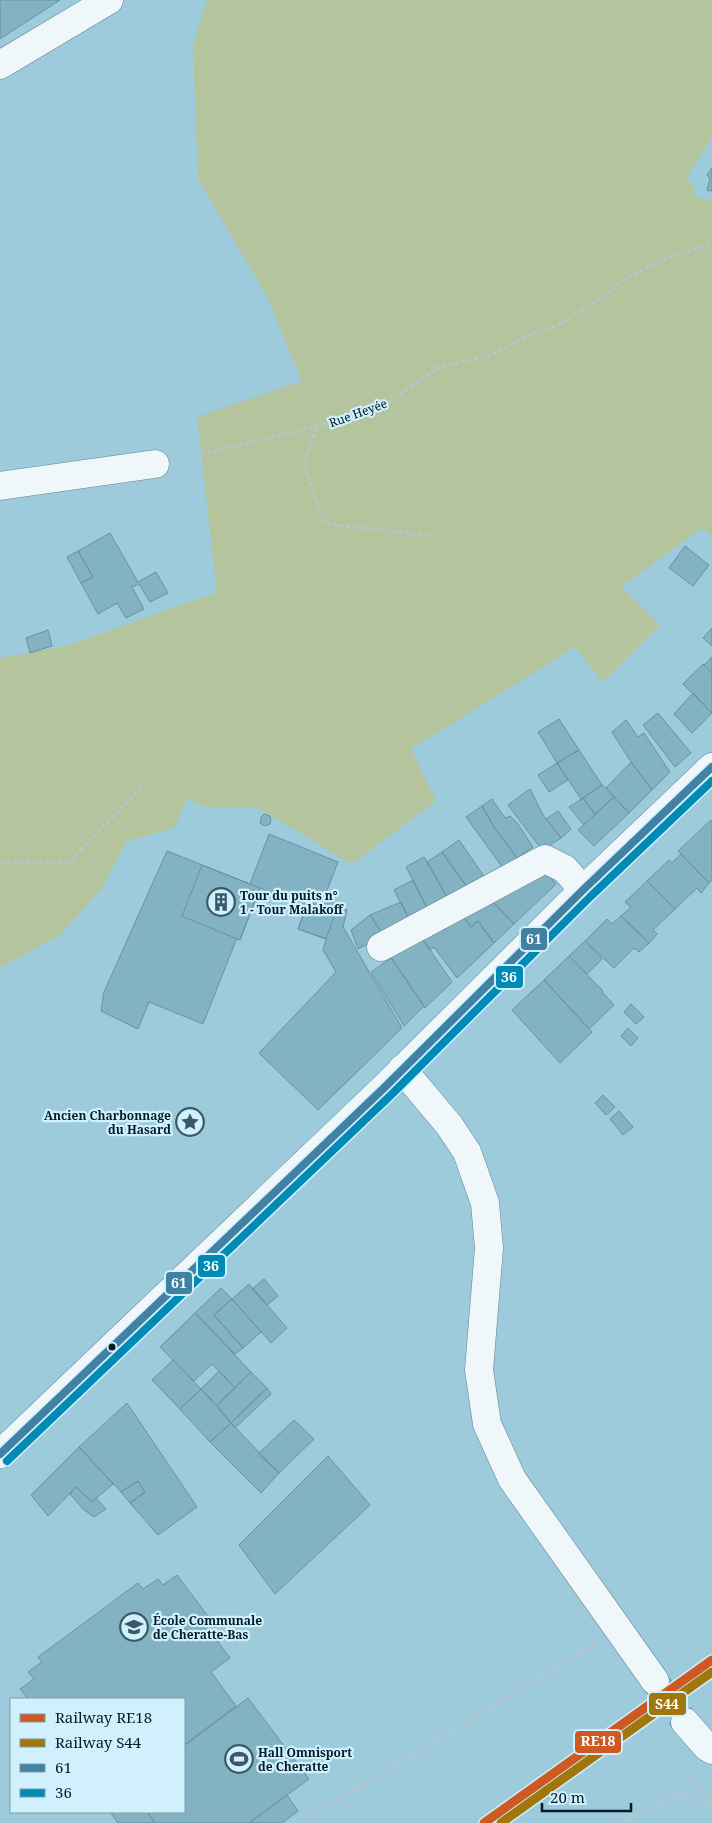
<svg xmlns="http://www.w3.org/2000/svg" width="712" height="1823" font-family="'Noto Serif',serif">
<rect width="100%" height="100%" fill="#9dcbdc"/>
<path fill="#b4c49c" d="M207,0H712V136L687,178L692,183L695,198L712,199V536L702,528L621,587L660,625L603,682L575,647L411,749L436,801L352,864L257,807H206L187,799L174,828L127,841L102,888L60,935L0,968V658L67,646L217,592L197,417L302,381L266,295L198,179L193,46Z"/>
<path fill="#83b3c3" stroke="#6a919e" d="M0,0H60L0,39Z
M712,168V191L707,190L710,179L707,175Z
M110,533L138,582L156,572L168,593L150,602L139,584L132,587L144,609L126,618L117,603L98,614L81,583L93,577L78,551Z
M685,546L709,565L693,586L669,568Z
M78,551L93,577L81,583L67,557Z
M712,628V646L703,638Z
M48,630L52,646L30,653L26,638Z
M712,657V673L704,665Z
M703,664L712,673V713L683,684Z
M693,693L712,713L692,733L674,714Z
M658,713L691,753L675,767L643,725Z
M559,719L579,750L557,763L538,732Z
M626,720L638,737L644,733L670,772L652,790L631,762L612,732Z
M579,750L602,785L581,799L557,763Z
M631,762L652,790L629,813L606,788Z
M557,763L568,780L549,792L538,775Z
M602,785L606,788L614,797L595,814L583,798Z
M530,789L543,815L561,838L542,850L508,805Z
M614,797L629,813L594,846L578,830Z
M583,798L595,814L584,825L569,807Z
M492,799L505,818L510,816L518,824L533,847L517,858L494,827L482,806Z
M482,806L494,827L517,858L503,868L466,817Z
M558,811L571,829L561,838L546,819Z
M264,814L270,816L271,821L270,824L265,826L260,823L261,817Z
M711,820L712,821V880L709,883L678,851Z
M269,834L338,862L324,898L347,910L343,927L402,1028L318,1110L259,1053L336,972L323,950L326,939L298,929L306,908L260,888L240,940L237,938L203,1024L149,1002L138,1029L101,1011L104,992L167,851L250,884Z
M459,840L486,879L469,890L442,852Z
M442,852L469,890L450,902L427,862Z
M681,854L709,883L701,893L697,888L675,909L647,881L669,860L672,863Z
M424,857L450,902L430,914L406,867Z
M202,865L260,888L240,940L182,916Z
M547,873L556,884L514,924L491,900Z
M413,880L430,914L411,923L394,890Z
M647,881L675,909L653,930L657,934L649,943L621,916L631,907L625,902Z
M491,900L514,924L494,943L478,921L471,927L462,915Z
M308,902L336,912L326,939L298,929Z
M401,902L411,923L383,935L370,915Z
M370,915L383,935L358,949L351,930Z
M462,915L471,927L478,921L494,943L457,978L434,947L430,950L419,934L439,925L445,930Z
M621,916L649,943L639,952L634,948L614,968L585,941L607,919L612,924Z
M419,934L452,982L425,1008L386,950Z
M585,941L602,959L587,974L569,956Z
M569,956L603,991L602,992L614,1005L589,1029L544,980Z
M391,958L424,1006L404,1026L371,972Z
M544,980L592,1032L560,1063L512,1010Z
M631,1004L644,1017L636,1024L624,1012Z
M628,1028L638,1038L631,1046L621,1036Z
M603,1095L615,1107L606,1115L595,1103Z
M619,1111L633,1127L623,1135L610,1119Z
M264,1279L278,1296L267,1305L252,1289Z
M249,1284L287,1328L271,1343L232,1299Z
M221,1288L232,1299L214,1315L243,1348L235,1354L195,1313Z
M232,1299L261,1332L243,1348L214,1315Z
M195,1313L251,1372L235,1388L212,1364L194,1381L160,1347Z
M173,1360L201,1389L180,1409L152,1380Z
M219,1371L235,1388L217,1405L201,1389Z
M251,1372L267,1388L231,1423L217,1405Z
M267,1388L271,1394L235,1428L231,1423Z
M201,1389L231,1423L210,1442L180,1409Z
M127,1403L197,1507L158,1535L130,1503L145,1492L138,1481L121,1492L79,1447Z
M294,1420L314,1439L279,1473L258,1454Z
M231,1423L279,1473L261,1493L210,1442Z
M79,1447L113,1484L92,1502L76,1487L48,1516L31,1495Z
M328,1456L370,1505L275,1594L239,1545Z
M138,1481L145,1492L130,1503L121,1492Z
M76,1487L92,1502L96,1498L106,1509L94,1517L83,1509L70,1494Z
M177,1575L216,1627L210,1631L230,1658L211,1672L236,1706L184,1745V1699H28L20,1689L34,1679L28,1672L42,1662L38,1657L138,1583L143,1589L158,1579L163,1585Z
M248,1698L309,1779L249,1823H155L147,1812H184V1746Z
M287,1795L298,1811L282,1823H249Z
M110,1812H147L155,1823H118Z"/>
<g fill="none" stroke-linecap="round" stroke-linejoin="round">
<path stroke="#7ea8b7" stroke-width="28" stroke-dasharray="28 14" stroke-linecap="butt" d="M655,1681L685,1722"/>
<defs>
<path id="minor" d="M0,65L109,0
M0,486L155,464
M381,947L545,859L565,869L583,890
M402,1069L449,1125L467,1152L485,1203L489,1248L479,1370L487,1424L512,1479L655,1681
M0,1454L384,1088L583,890L712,767
M685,1722L707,1747L712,1750"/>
</defs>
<use href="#minor" stroke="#61848f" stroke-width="29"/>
<path stroke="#b8c5ca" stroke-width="3" stroke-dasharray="4 2.5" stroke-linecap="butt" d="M317,428L303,464L326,524L435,536
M182,458L317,427L385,405L437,368L493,355L521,339L564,322L605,295L627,278L660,261L712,244
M0,862H69L144,785
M687,1770L712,1803
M308,1818L596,1644
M619,1823L669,1799L685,1795L712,1804"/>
<use href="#minor" stroke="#f0f7fa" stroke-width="28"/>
<defs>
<path id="bus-1" d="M0,1454L384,1088L583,890L712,767"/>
<path id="bus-2" d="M7,1461L391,1095L590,897L712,781"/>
</defs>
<use href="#bus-1" stroke="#d1f0fd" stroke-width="11"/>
<use href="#bus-2" stroke="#d1f0fd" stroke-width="11"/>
<use href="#bus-1" stroke="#4182a4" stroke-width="8"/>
<use href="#bus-2" stroke="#018ab4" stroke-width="8"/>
<defs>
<path id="rail-1" d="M484,1823L712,1660"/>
<path id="rail-2" d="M501,1823L712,1672"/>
</defs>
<use href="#rail-1" stroke="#d1f0fd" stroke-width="12"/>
<use href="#rail-2" stroke="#d1f0fd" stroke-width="12"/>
<use href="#rail-1" stroke="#ce5a22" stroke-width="9"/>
<use href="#rail-2" stroke="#a1760d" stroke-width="9"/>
</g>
<defs>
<symbol id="building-ring" viewBox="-11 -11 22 22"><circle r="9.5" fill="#d1f0fd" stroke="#385965" stroke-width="1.5"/><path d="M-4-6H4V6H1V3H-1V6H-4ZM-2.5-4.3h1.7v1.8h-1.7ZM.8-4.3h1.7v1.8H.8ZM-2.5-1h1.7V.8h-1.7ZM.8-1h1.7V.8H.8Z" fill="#385965"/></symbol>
<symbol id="sight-ring" viewBox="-11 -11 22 22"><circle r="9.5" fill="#d1f0fd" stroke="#385965" stroke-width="1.5"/><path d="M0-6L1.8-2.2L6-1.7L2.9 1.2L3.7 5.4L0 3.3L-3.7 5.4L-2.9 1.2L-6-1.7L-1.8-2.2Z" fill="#385965"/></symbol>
<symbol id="school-ring" viewBox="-11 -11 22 22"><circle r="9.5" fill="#d1f0fd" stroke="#385965" stroke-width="1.5"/><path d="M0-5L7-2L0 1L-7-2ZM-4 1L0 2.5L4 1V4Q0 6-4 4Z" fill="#385965"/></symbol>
<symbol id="stadium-ring" viewBox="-11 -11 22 22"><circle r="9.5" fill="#d1f0fd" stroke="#385965" stroke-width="1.5"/><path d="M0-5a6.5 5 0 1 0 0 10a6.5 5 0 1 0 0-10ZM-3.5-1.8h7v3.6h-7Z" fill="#385965"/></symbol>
</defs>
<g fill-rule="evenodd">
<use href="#building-ring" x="205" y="886" width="32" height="32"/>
<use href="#sight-ring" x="174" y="1106" width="32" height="32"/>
<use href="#school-ring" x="118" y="1611" width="32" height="32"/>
<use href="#stadium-ring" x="223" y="1743" width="32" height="32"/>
</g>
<circle fill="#021c25" stroke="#d1f0fd" stroke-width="2" cx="112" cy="1347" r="4.5"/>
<g text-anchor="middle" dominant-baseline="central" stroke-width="4.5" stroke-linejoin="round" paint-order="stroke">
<g font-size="12" fill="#021c25" stroke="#d1f0fd">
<text transform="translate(358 413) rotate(-20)">Rue Heyée</text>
</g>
<g font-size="12" font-weight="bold" fill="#021c25" stroke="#d1f0fd" text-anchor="start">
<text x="240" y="895">Tour du puits n°<tspan x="240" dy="14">1 - Tour Malakoff</tspan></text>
<text x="171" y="1115" text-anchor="end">Ancien Charbonnage<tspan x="171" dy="14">du Hasard</tspan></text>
<text x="153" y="1620">École Communale<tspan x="153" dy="14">de Cheratte-Bas</tspan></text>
<text x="258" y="1752">Hall Omnisport<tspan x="258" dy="14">de Cheratte</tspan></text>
</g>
</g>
<g stroke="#d1f0fd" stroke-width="2">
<rect x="520" y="927" width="28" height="24" rx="5" fill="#4182a4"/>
<rect x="495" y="965" width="29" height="24" rx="5" fill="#018ab4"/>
<rect x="197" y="1254" width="29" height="24" rx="5" fill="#018ab4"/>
<rect x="165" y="1271" width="28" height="24" rx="5" fill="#4182a4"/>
<rect x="648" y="1692" width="39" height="24" rx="5" fill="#a1760d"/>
<rect x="574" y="1730" width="48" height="24" rx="5" fill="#ce5a22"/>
</g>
<g font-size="14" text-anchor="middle" font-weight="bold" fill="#fff">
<text x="534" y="944">61</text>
<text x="509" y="982">36</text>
<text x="211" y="1271">36</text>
<text x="179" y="1288">61</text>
<text x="667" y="1709">S44</text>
<text x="598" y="1746">RE18</text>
</g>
<rect x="10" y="1698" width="175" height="115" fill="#d1f0fd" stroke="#7e9ba7"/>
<rect x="20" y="1714" width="25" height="8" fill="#ce5a22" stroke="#7e9ba7"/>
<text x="55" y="1723" font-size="15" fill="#021c25">Railway RE18</text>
<rect x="20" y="1739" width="25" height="8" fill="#a1760d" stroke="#7e9ba7"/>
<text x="55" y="1748" font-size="15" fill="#021c25">Railway S44</text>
<rect x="20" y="1764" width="25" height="8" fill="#4182a4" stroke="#7e9ba7"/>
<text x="55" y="1773" font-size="15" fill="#021c25">61</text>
<rect x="20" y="1789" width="25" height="8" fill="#018ab4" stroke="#7e9ba7"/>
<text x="55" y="1798" font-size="15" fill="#021c25">36</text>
<path d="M542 1803v8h89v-8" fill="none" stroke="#021c25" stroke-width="2.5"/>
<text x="550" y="1803" font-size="15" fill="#021c25" stroke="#d1f0fd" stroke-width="4" paint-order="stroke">20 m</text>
</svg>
